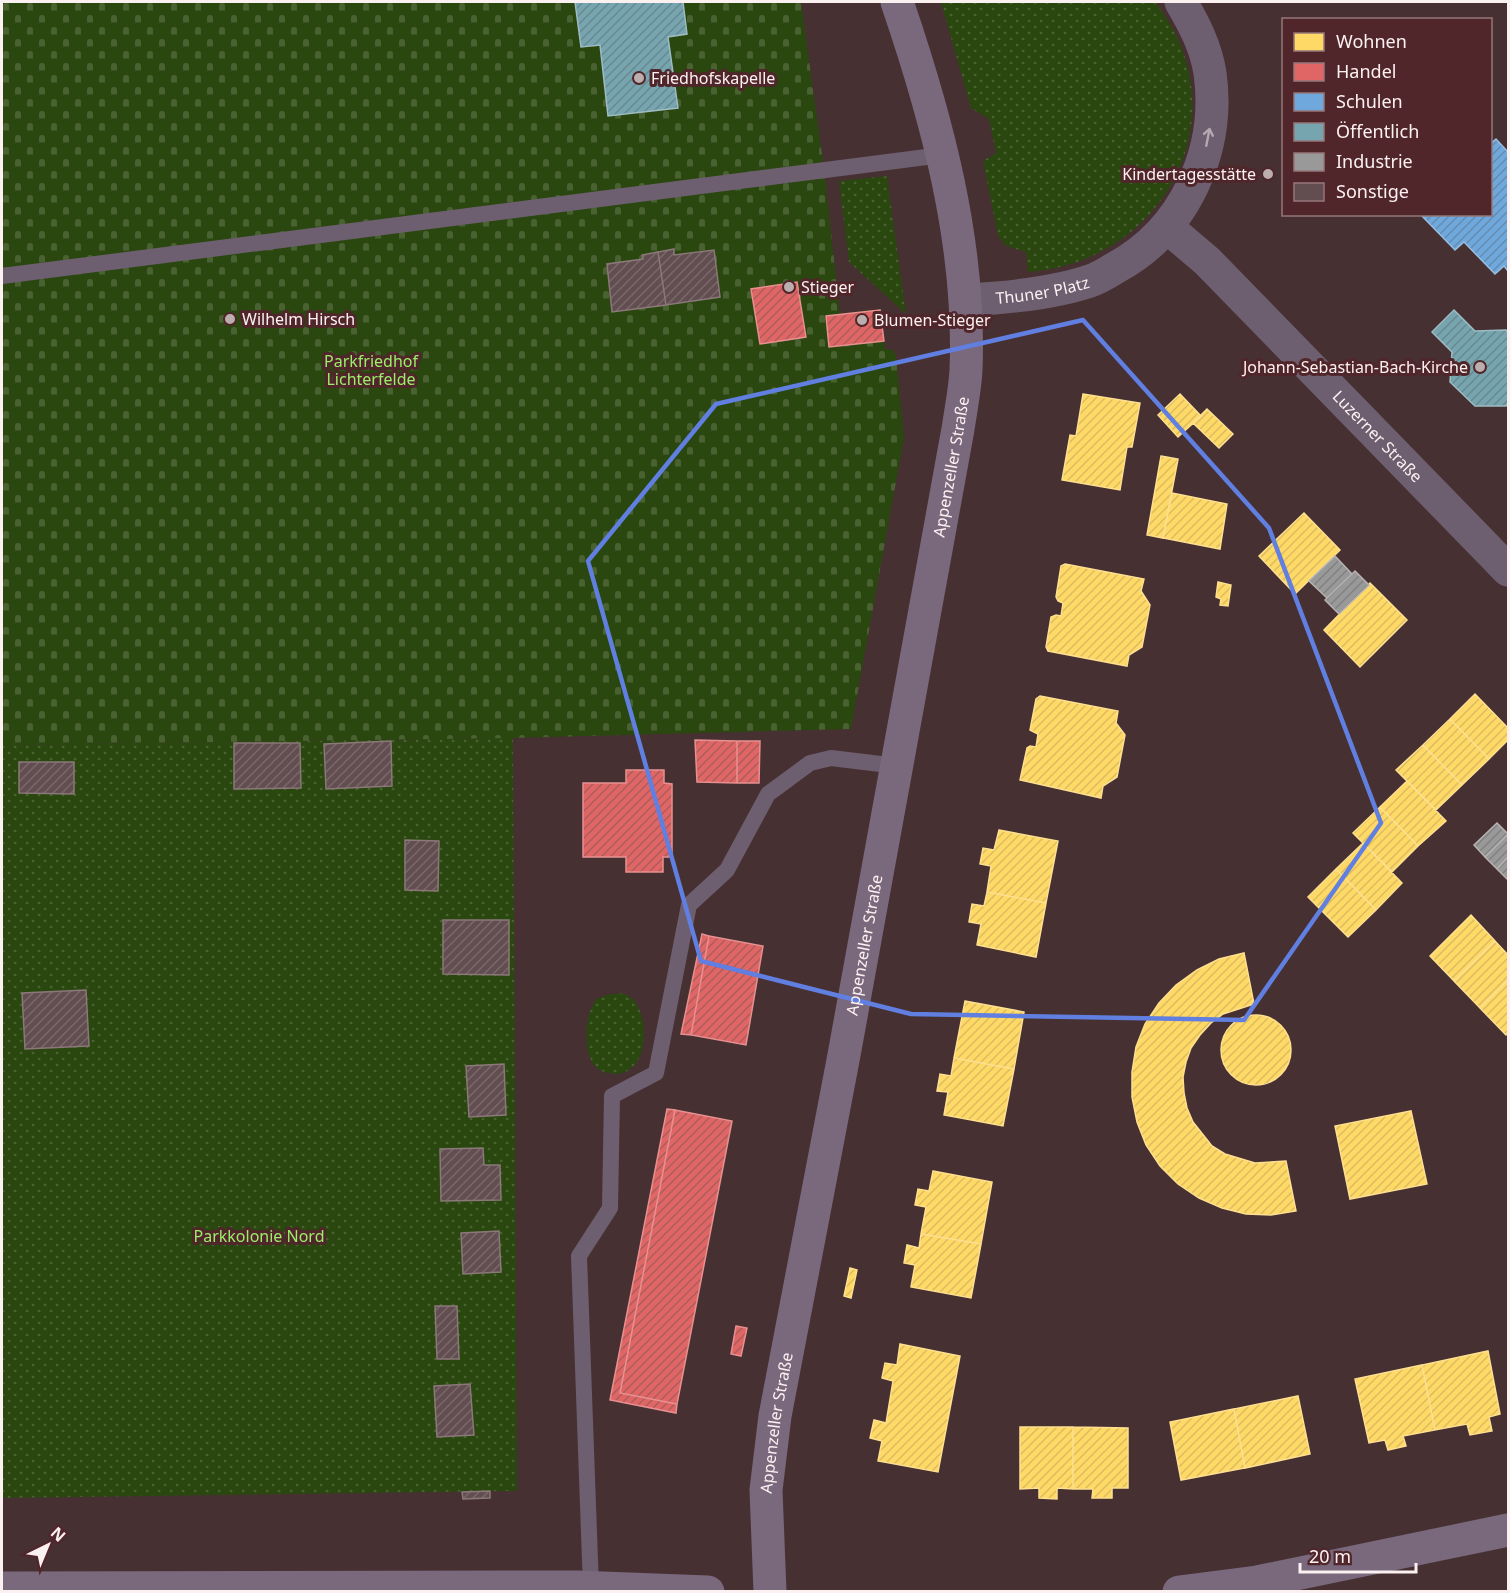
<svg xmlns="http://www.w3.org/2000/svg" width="1510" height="1593" font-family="'Noto Sans',sans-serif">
<defs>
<pattern id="grass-dots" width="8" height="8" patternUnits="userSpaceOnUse" patternTransform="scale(1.5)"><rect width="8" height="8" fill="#2a470f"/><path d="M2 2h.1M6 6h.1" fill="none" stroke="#4a6232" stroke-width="1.8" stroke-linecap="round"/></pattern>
<pattern id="cemetery-stones" width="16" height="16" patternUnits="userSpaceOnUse" patternTransform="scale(1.5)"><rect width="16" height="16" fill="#2a470f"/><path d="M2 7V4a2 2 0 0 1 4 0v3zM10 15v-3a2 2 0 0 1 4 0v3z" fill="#4a6232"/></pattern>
<pattern id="homes-hatch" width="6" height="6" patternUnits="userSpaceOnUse" patternTransform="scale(1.5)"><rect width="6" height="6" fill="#ffd966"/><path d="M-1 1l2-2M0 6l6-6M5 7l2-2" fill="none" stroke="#dbbc60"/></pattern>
<pattern id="shops-hatch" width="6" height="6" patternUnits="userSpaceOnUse" patternTransform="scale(1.5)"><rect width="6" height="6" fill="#e06666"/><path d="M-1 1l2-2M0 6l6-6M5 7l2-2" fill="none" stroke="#ac5c5c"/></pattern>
<pattern id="schools-hatch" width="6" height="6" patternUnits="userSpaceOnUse" patternTransform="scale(1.5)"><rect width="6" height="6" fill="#6fa8dc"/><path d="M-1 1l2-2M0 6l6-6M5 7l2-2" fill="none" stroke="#648bb0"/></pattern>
<pattern id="public-hatch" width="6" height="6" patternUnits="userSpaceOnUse" patternTransform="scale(1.5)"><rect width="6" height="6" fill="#76a5af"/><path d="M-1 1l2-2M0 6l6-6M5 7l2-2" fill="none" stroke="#698990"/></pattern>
<pattern id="industry-hatch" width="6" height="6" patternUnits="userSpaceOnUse" patternTransform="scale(1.5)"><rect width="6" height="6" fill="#999"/><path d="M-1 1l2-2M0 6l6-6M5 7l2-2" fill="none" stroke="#828181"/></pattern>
<pattern id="building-hatch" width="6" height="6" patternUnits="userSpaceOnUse" patternTransform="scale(1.5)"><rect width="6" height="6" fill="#624e50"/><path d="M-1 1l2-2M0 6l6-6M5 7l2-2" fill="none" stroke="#79686a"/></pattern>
</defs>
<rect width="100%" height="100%" fill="#463032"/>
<path fill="url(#grass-dots)" d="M941,2H1155C1243,113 1166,262 1028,272L1026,252L1006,246L998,236L983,161L996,153L989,119L971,108Z
M887,176L906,314L849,262L839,181Z
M513,738L517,1491L2,1498V745Z
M611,994C615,994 620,993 624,994C653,1001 654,1087 604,1072C595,1069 590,1060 588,1051C585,1032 586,1015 596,999Z"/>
<path fill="url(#cemetery-stones)" d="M2,2H801L824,169L840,314L881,309L885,349L893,350L896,356L904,438L851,729L513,738L2,745Z"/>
<path fill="url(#homes-hatch)" stroke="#fee090" stroke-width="1.5" d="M1083,394L1140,403L1132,447H1127L1120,490L1062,480L1070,435L1076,436Z
M1180,394L1201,416L1178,437L1158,415Z
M1207,409L1233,434L1219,448L1193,423Z
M1161,456L1178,459L1163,538L1147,535Z
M1172,493L1227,504L1220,549L1163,538Z
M1304,513L1340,550L1295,594L1259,556Z
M1065,564L1144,579L1141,591L1150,605L1142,647L1129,655L1127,666L1048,651L1046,647L1051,617L1056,615L1061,616L1063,603L1058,601L1056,597L1061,566Z
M1218,582L1231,585L1228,606L1220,605L1221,599L1216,597Z
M1370,583L1407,620L1360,667L1324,630Z
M1475,694L1508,728V740L1489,759L1450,719Z
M1040,696L1118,711L1116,723L1125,735L1117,777L1103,786L1101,798L1020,780L1027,748L1030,746L1036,747L1038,734L1030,730L1036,699Z
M1450,719L1489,759L1462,785L1423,745Z
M1423,745L1462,785L1436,810L1396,770Z
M1407,781L1446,821L1418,846L1380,807Z
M1380,807L1418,846L1392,872L1353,833Z
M999,830L1058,841L1046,903L987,892L991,866L980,864L983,848L994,850Z
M1363,843L1402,883L1376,910L1336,869Z
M1336,869L1376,910L1348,937L1308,897Z
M987,892L1046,903L1036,957L977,945L981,924L969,922L972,904L984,906Z
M1471,915L1495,941L1454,981L1430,956Z
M1495,941L1508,955V980L1480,1008L1454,981Z
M1244,953L1254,1004L1223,1014L1211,1023L1200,1035L1191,1048L1186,1062L1183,1077L1184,1093L1187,1108L1193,1122L1212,1146L1225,1154L1255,1163L1286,1161L1296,1211L1271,1215L1246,1214L1222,1208L1199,1198L1178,1184L1160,1166L1146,1145L1137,1122L1132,1097V1072L1136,1047L1145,1024L1159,1003L1176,985L1197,970L1219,959Z
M1508,980V1033L1506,1035L1480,1008Z
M965,1001L1024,1012L1014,1069L954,1058Z
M1221 1050a35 35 0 1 1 70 0a35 35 0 1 1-70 0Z
M954,1058L1014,1069L1003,1126L944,1115L948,1092L937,1091L940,1074L951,1076Z
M1411,1111L1427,1184L1350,1199L1335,1126Z
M933,1171L992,1182L981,1244L921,1234L926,1207L915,1205L918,1189L929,1191Z
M921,1234L981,1244L971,1298L911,1287L915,1265L904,1263L907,1245L919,1248Z
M850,1268L857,1270L851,1298L844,1296Z
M900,1344L960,1356L938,1472L878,1461L882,1441L870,1438L874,1420L886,1423L893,1381L882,1378L885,1363L897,1365Z
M1488,1351L1500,1414L1489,1417L1492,1431L1470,1435L1467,1424L1435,1430L1422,1365Z
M1422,1365L1435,1430L1403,1436L1406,1446L1388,1450L1385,1440L1369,1443L1355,1379Z
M1298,1396L1310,1454L1245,1468L1234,1409Z
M1234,1409L1245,1468L1181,1480L1170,1422Z
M1020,1427H1073V1489L1057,1488V1499L1039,1498V1488L1020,1489Z
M1073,1427L1128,1428V1488H1112V1498H1092L1093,1489H1073Z"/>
<path fill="url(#shops-hatch)" stroke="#e89090" stroke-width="1.5" d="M797,282L806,337L760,344L751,289Z
M880,310L884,341L829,347L826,316Z
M695,740L737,741V783L697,782Z
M737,741H760L759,783H737Z
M626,770H664V783L672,784V857H663V872H626V857H583V783H626Z
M702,934L709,936L691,1035L681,1034Z
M709,936L763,946L746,1045L691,1035Z
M667,1109L675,1110L620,1393L677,1404L676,1413L610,1400Z
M675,1110L732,1121L677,1404L620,1393Z
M736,1326L747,1328L741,1356L731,1354Z"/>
<path fill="url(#schools-hatch)" stroke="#99bee2" stroke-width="1.5" d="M1496,139L1508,152V271L1504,266L1495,274L1464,242L1455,250L1421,215L1490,214V144Z"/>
<path fill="url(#public-hatch)" stroke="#9ebcc3" stroke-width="1.5" d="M575,2H683L687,34L668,37L678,108L608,116L600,45L581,47Z
M1454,310L1475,331L1506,330L1508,332V404L1506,406H1475L1450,382L1452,352L1432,332Z"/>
<path fill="url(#industry-hatch)" stroke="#b7b3b3" stroke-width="1.5" d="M1335,556L1352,574L1327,598L1309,581Z
M1355,571L1369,585L1339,614L1325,600Z
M1497,823L1508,834L1485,857L1474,845Z
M1508,834V857L1497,869L1485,857Z
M1508,857V880L1497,869Z"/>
<path fill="url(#building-hatch)" stroke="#8b7879" stroke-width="1.5" d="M674,249V255L714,250L720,297L666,305L658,252Z
M658,252L666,305L612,312L607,264L643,259L642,255Z
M391,741L392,786L326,789L324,744Z
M234,743H300L301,788L234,789Z
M19,762H74V794L19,793Z
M405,840L439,841L438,891L405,890Z
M443,920H509V975L443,974Z
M86,990L89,1046L25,1049L22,993Z
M504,1064L506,1115L469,1117L466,1066Z
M483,1148L484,1165H500L501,1200L441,1201L440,1149Z
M499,1231L501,1272L463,1274L461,1233Z
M435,1306H457L459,1359H437Z
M470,1384L474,1435L437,1437L434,1386Z
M490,1491V1498L463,1499L462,1492Z"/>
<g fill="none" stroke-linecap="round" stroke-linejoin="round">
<path stroke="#6e5f70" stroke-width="16" d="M2,276L942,155
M591,1588L579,1256L610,1208L612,1096L656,1073L689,905L727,870L768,794L810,763L831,758L897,766"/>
<g stroke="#6e5f70" stroke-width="33">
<path id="s1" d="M1167,227L1207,261L1508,570"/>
<path id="s2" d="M965,300C1006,298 1051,294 1090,281C1099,278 1107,273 1115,268C1184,231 1221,151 1210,73C1206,47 1194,24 1181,2"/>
</g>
<g stroke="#7a687d" stroke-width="33">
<path d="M2,1588L577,1587L708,1592"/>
<path id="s3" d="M770,1592L766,1490L775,1416L844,1055L958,429C961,409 965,389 966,370C971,244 937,119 897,2"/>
<path d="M1179,1592L1257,1582L1508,1530"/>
</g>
</g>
<defs><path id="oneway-shaft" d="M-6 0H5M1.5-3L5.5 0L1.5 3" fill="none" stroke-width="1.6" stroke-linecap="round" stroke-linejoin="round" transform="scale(1.5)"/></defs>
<use stroke="#b5a8b0" href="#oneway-shaft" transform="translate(1208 137) rotate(-79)"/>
<path fill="none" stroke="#607fe0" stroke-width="4.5" stroke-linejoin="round" d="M1083,320L1269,528L1381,823L1244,1020L911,1014L701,961L588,561L716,404Z"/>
<g fill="#bcadae" stroke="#50262a" stroke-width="2">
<circle cx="639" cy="78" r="6"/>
<circle cx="1268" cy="174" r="6"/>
<circle cx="789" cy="287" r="6"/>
<circle cx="230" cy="319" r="6"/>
<circle cx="862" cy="320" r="6"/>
<circle cx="1480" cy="367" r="6"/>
</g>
<g text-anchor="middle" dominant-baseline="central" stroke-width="6" stroke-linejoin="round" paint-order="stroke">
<g font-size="16" fill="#fcf1f1" stroke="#50262a" text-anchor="start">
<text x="651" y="78">Friedhofskapelle</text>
<text x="1256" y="174" text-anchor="end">Kindertagesstätte</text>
<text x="801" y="287">Stieger</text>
<text x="242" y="319">Wilhelm Hirsch</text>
<text x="874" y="320">Blumen-Stieger</text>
<text x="1468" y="367" text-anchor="end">Johann-Sebastian-Bach-Kirche</text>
</g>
<g font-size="16" fill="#fcf1f1" stroke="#50262a">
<text stroke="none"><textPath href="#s2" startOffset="78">Thuner Platz</textPath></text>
<text stroke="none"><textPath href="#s1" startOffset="297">Luzerner Straße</textPath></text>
<text stroke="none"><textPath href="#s3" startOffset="1142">Appenzeller Straße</textPath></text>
<text stroke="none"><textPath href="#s3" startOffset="656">Appenzeller Straße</textPath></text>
<text stroke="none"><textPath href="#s3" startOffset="170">Appenzeller Straße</textPath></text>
</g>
<g font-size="16" fill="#9aee69" stroke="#50262a">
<text x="371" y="361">Parkfriedhof<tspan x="371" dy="18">Lichterfelde</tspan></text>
<text x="259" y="1236">Parkkolonie Nord</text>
</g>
</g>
<rect width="1510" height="1593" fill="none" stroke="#fcf1f1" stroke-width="6"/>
<rect x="1282" y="18" width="210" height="198" fill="#50262a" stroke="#95777a" stroke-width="1.5"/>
<rect x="1294" y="33" width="30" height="18" fill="#ffd966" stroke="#95777a" stroke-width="1.5"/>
<text x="1336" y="48" font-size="18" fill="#fcf1f1">Wohnen</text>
<rect x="1294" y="63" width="30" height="18" fill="#e06666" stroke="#95777a" stroke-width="1.5"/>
<text x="1336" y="78" font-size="18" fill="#fcf1f1">Handel</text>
<rect x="1294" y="93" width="30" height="18" fill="#6fa8dc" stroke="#95777a" stroke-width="1.5"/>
<text x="1336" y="108" font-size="18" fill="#fcf1f1">Schulen</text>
<rect x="1294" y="123" width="30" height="18" fill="#76a5af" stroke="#95777a" stroke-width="1.5"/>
<text x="1336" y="138" font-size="18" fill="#fcf1f1">Öffentlich</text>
<rect x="1294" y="153" width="30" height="18" fill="#999999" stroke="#95777a" stroke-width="1.5"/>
<text x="1336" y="168" font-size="18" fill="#fcf1f1">Industrie</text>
<rect x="1294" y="183" width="30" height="18" fill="#624e50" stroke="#95777a" stroke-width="1.5"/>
<text x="1336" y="198" font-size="18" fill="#fcf1f1">Sonstige</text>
<g transform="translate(48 1545) rotate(43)" stroke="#50262a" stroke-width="4.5" paint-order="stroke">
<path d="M0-4.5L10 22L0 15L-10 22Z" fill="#fcf1f1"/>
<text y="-9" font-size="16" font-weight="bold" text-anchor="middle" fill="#fcf1f1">N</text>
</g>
<path d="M1300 1563v9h116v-9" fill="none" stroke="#fcf1f1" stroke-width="3"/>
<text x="1309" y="1563" font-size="18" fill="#fcf1f1" stroke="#50262a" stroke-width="4.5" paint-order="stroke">20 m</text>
</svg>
